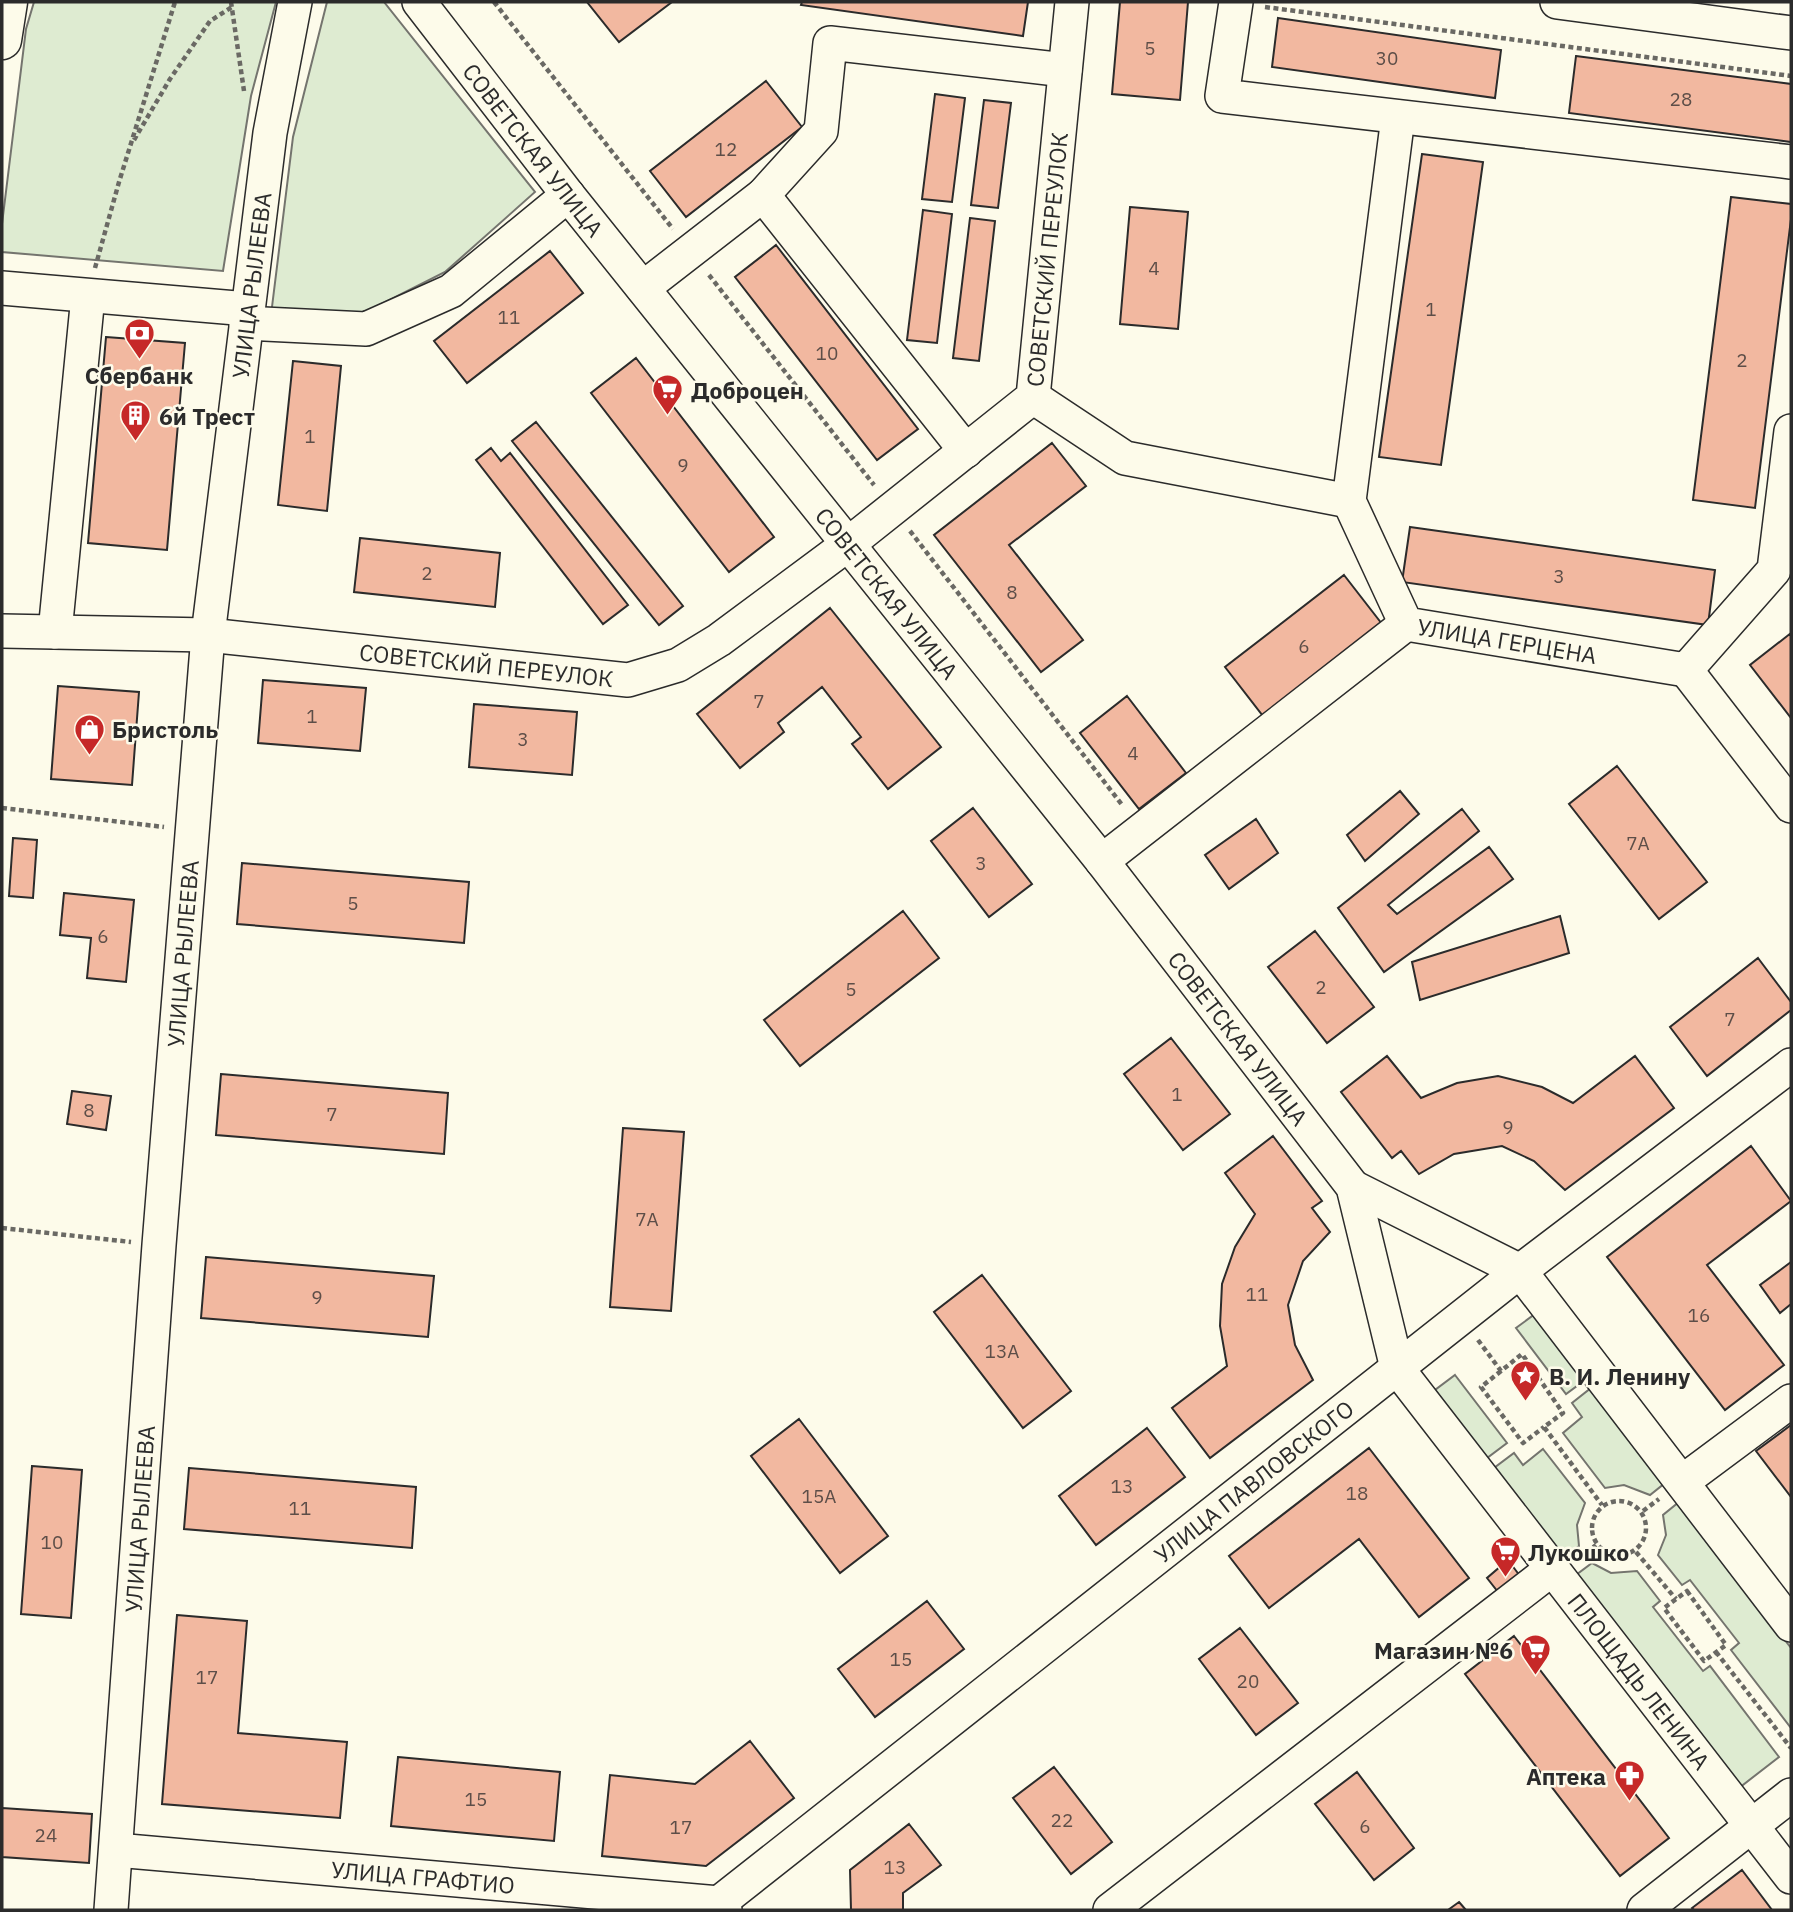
<svg xmlns="http://www.w3.org/2000/svg" width="1793" height="1912" font-family="'IBM Plex Sans',sans-serif">
<rect width="100%" height="100%" fill="#fdfbea"/>
<path fill="#deebd1" stroke="#74746e" stroke-width="2" d="M34,2H276L251,96L223,271L2,252V224L26,29Z
M327,2H384L535,192L445,272L352,319L271,315L293,137Z
M1535,1314L1585,1380L1566,1394L1516,1328Z
M1455,1375L1507,1443L1487,1458L1435,1390Z
M1591,1388L1665,1483L1650,1495L1624,1485L1605,1488L1563,1433L1582,1417L1572,1403Z
M1543,1449L1585,1503L1577,1525L1579,1546L1563,1558L1494,1468L1514,1453L1523,1465Z
M1679,1502L1791,1648V1728L1731,1650L1739,1643L1690,1580L1682,1585L1658,1555L1666,1535L1663,1515Z
M1592,1563L1611,1573L1637,1571L1660,1601L1653,1607L1703,1671L1710,1666L1779,1757L1739,1788L1576,1575Z"/>
<path fill="#f2b8a0" stroke="#2b2b2b" stroke-width="2" d="M587,2H672L619,42Z
M802,2H1028L1023,36L801,5Z
M1120,2H1188L1180,100L1112,94Z
M1278,18L1501,50L1495,98L1272,67Z
M1576,56L1791,84V142L1569,113Z
M766,81L802,127L686,217L650,171Z
M935,94L965,98L952,202L922,199Z
M984,100L1011,103L998,208L971,205Z
M1422,154L1483,162L1441,465L1379,457Z
M1731,197L1791,204V219L1755,508L1693,500Z
M1130,207L1188,212L1178,329L1120,324Z
M923,210L952,214L937,343L907,340Z
M970,218L995,221L979,361L953,358Z
M776,245L918,429L877,460L735,277Z
M550,251L583,293L467,383L434,341Z
M106,337L185,343L167,550L88,543Z
M636,358L774,537L729,572L591,393Z
M293,361L341,366L327,511L278,505Z
M536,422L683,606L659,625L512,441Z
M1052,443L1086,486L1009,545L1083,640L1041,672L934,535Z
M491,448L501,461L510,453L628,605L603,624L476,460Z
M1410,527L1715,570L1708,625L1402,582Z
M360,538L500,553L495,607L354,592Z
M1344,575L1382,624L1263,716L1225,667Z
M830,608L941,747L888,789L852,744L861,737L822,687L778,723L784,732L740,768L697,714Z
M1791,633V718L1750,665Z
M263,680L366,688L360,751L258,743Z
M58,686L139,692L132,785L51,779Z
M1127,696L1186,773L1139,809L1080,733Z
M474,704L577,712L572,775L469,767Z
M1617,766L1707,882L1659,919L1569,804Z
M1400,791L1419,814L1365,861L1347,835Z
M973,808L1032,884L989,917L931,841Z
M1462,809L1479,831L1388,905L1397,914L1489,847L1513,879L1384,972L1338,908Z
M1256,819L1278,853L1229,889L1205,855Z
M13,838L37,840L33,898L9,896Z
M242,863L469,882L464,943L237,924Z
M64,893L134,900L126,982L87,978L91,938L60,935Z
M903,911L939,958L800,1066L764,1020Z
M1560,916L1569,953L1420,1000L1412,962Z
M1315,931L1374,1007L1327,1043L1268,967Z
M1758,958L1791,1002V1010L1707,1076L1670,1027Z
M1171,1038L1230,1114L1183,1150L1124,1074Z
M1387,1056L1421,1098L1457,1083L1498,1076L1542,1087L1573,1103L1635,1056L1674,1108L1565,1190L1534,1161L1502,1146L1454,1154L1419,1174L1401,1151L1392,1158L1341,1092Z
M221,1074L448,1093L444,1154L216,1135Z
M72,1091L111,1096L106,1130L67,1124Z
M623,1128L684,1132L671,1311L610,1307Z
M1273,1136L1322,1201L1312,1208L1330,1232L1303,1261L1288,1305L1295,1345L1313,1380L1210,1458L1172,1408L1227,1366L1220,1326L1222,1284L1235,1247L1255,1214L1225,1173Z
M1751,1146L1791,1201L1707,1265L1784,1365L1725,1410L1607,1257Z
M206,1257L434,1276L428,1337L201,1318Z
M1791,1262V1304L1780,1313L1760,1285Z
M982,1275L1071,1391L1023,1428L934,1312Z
M799,1419L888,1536L840,1573L751,1456Z
M1791,1425V1497L1756,1451Z
M1147,1428L1185,1477L1096,1545L1059,1496Z
M1369,1448L1469,1578L1419,1617L1359,1539L1269,1608L1229,1556Z
M32,1466L82,1470L71,1618L21,1614Z
M189,1468L416,1487L412,1548L184,1529Z
M1508,1560L1523,1580L1502,1597L1487,1578Z
M927,1601L964,1649L875,1717L838,1669Z
M177,1615L247,1621L238,1733L347,1742L340,1818L162,1804Z
M1240,1628L1298,1703L1256,1735L1199,1659Z
M1514,1636L1669,1838L1620,1876L1465,1674Z
M750,1741L794,1798L706,1866L602,1856L610,1775L695,1784Z
M398,1757L560,1772L554,1841L391,1826Z
M1054,1767L1112,1842L1071,1874L1013,1798Z
M1357,1772L1414,1848L1374,1880L1315,1804Z
M2,1808L92,1814L89,1863L2,1857Z
M909,1824L941,1865L903,1893V1910H851L850,1870Z
M1742,1870L1772,1910H1694L1692,1908Z
M1459,1902L1466,1910H1448Z"/>
<g fill="none" stroke-linecap="round" stroke-linejoin="round">
<defs>
<g id="minor">
<path id="s1" d="M419,2L568,195L1102,861L1353,1187L1397,1368L1791,1877"/>
<path d="M1236,2L1222,96L1791,162"/>
<path d="M1557,2L1791,33"/>
<path id="s2" d="M1398,117L1349,501L1406,624L1686,670L1774,570L1791,431"/>
<path d="M763,195L821,131L830,43L1065,70"/>
<path d="M2,288L248,309"/>
<path d="M643,288L763,195L966,451"/>
<path d="M246,323L366,329L451,291L568,195"/>
<path d="M1033,397L1125,458L1349,501"/>
<path id="s3" d="M2,631L208,635L628,680L678,665L719,640L847,545L1033,397L1072,2"/>
<path d="M55,632L88,296"/>
<path d="M1686,670L1791,806"/>
<path d="M1102,861L1406,624"/>
<path d="M1353,1187L1520,1271L1791,1625"/>
<path d="M1682,1482L1791,1401"/>
<path id="s4" d="M116,1850L719,1903L725,1910"/>
<path id="s5" d="M719,1903L1520,1271L1791,1065"/>
<path id="s6" d="M111,1910L159,1245L208,635L270,133L295,2"/>
<path d="M1110,1910L1552,1569"/>
<path d="M1644,1910L1791,1795"/>
</g>
<path id="major" d="M2,40L8,2"/>
</defs>
<use href="#minor" stroke="#2b2b2b" stroke-width="36"/>
<use href="#major" stroke="#2b2b2b" stroke-width="41"/>
<path stroke="#6a6964" stroke-width="4.5" stroke-dasharray="5 3.5" stroke-linecap="butt" d="M231,2L244,91
M494,2L673,229
M1265,7L1791,76
M134,140L170,79L210,21L232,7
M95,268L119,182L175,2
M709,275L874,485
M910,531L1123,806
M2,808L164,827
M2,1228L131,1242
M1478,1340L1501,1371L1522,1354L1563,1413L1544,1427L1602,1505
M1501,1371L1481,1387L1523,1443L1544,1427
M1592 1528a27 27 0 1 1 54 0a27 27 0 1 1-54 0Z
M1643,1511L1659,1499
M1636,1552L1676,1599
M1580,1558L1596,1545
M1687,1591L1726,1645L1704,1661L1664,1608Z
M1716,1652L1791,1748"/>
<use href="#minor" stroke="#fdfbea" stroke-width="33"/>
<use href="#major" stroke="#fdfbea" stroke-width="38"/>
</g>
<defs>
<symbol id="bank-pin" viewBox="-11 -11 22 30"><path d="M0 17L-7.5 6A9.5 9.5 0 1 1 7.5 6Z" fill="#c62828" stroke="#fdfbea"/><path d="M-6-4H6V4H-6ZM0-2.3a2.3 2.3 0 1 0 0 4.6a2.3 2.3 0 1 0 0-4.6Z" fill="#fff"/></symbol>
<symbol id="supermarket-pin" viewBox="-11 -11 22 30"><path d="M0 17L-7.5 6A9.5 9.5 0 1 1 7.5 6Z" fill="#c62828" stroke="#fdfbea"/><path d="M-6-5.5h2.5l.6 2H6L4.5 2H-2.5L-4.4-4H-6ZM-1.5 3.2a1.3 1.3 0 1 0 .1 0ZM3 3.2a1.3 1.3 0 1 0 .1 0Z" fill="#fff"/></symbol>
<symbol id="building-pin" viewBox="-11 -11 22 30"><path d="M0 17L-7.5 6A9.5 9.5 0 1 1 7.5 6Z" fill="#c62828" stroke="#fdfbea"/><path d="M-4-6H4V6H1V3H-1V6H-4ZM-2.5-4.3h1.7v1.8h-1.7ZM.8-4.3h1.7v1.8H.8ZM-2.5-1h1.7V.8h-1.7ZM.8-1h1.7V.8H.8Z" fill="#fff"/></symbol>
<symbol id="shop-pin" viewBox="-11 -11 22 30"><path d="M0 17L-7.5 6A9.5 9.5 0 1 1 7.5 6Z" fill="#c62828" stroke="#fdfbea"/><path d="M-5-2.5h2.3a2.7 3.5 0 0 1 5.4 0H5L5.5 6h-11ZM-1.5-2.5h3a1.5 2.3 0 0 0-3 0Z" fill="#fff"/></symbol>
<symbol id="sight-pin" viewBox="-11 -11 22 30"><path d="M0 17L-7.5 6A9.5 9.5 0 1 1 7.5 6Z" fill="#c62828" stroke="#fdfbea"/><path d="M0-6L1.8-2.2L6-1.7L2.9 1.2L3.7 5.4L0 3.3L-3.7 5.4L-2.9 1.2L-6-1.7L-1.8-2.2Z" fill="#fff"/></symbol>
<symbol id="pharmacy-pin" viewBox="-11 -11 22 30"><path d="M0 17L-7.5 6A9.5 9.5 0 1 1 7.5 6Z" fill="#c62828" stroke="#fdfbea"/><path d="M-2-6h4v4h4v4h-4v4h-4v-4h-4v-4h4Z" fill="#fff"/></symbol>
</defs>
<g fill-rule="evenodd">
<use href="#bank-pin" x="122" y="316" width="35" height="47"/>
<use href="#supermarket-pin" x="650" y="372" width="35" height="47"/>
<use href="#building-pin" x="118" y="398" width="35" height="47"/>
<use href="#shop-pin" x="72" y="712" width="35" height="47"/>
<use href="#sight-pin" x="1508" y="1358" width="35" height="47"/>
<use href="#supermarket-pin" x="1488" y="1534" width="35" height="47"/>
<use href="#supermarket-pin" x="1518" y="1632" width="35" height="47"/>
<use href="#pharmacy-pin" x="1612" y="1758" width="35" height="47"/>
</g>
<g text-anchor="middle" dominant-baseline="central" stroke-width="5" stroke-linejoin="round" paint-order="stroke">
<g font-size="19" fill="#5d4e48">
<text x="1150" y="48">5</text>
<text x="1387" y="58">30</text>
<text x="1681" y="99">28</text>
<text x="726" y="149">12</text>
<text x="1154" y="268">4</text>
<text x="1431" y="309">1</text>
<text x="509" y="317">11</text>
<text x="827" y="353">10</text>
<text x="1742" y="360">2</text>
<text x="310" y="436">1</text>
<text x="683" y="465">9</text>
<text x="427" y="573">2</text>
<text x="1559" y="576">3</text>
<text x="1012" y="592">8</text>
<text x="1304" y="646">6</text>
<text x="759" y="701">7</text>
<text x="312" y="716">1</text>
<text x="523" y="739">3</text>
<text x="1133" y="753">4</text>
<text x="1638" y="843">7А</text>
<text x="981" y="863">3</text>
<text x="353" y="903">5</text>
<text x="103" y="936">6</text>
<text x="1321" y="987">2</text>
<text x="851" y="989">5</text>
<text x="1730" y="1019">7</text>
<text x="1177" y="1094">1</text>
<text x="89" y="1110">8</text>
<text x="332" y="1114">7</text>
<text x="1508" y="1127">9</text>
<text x="647" y="1219">7А</text>
<text x="1257" y="1294">11</text>
<text x="317" y="1297">9</text>
<text x="1699" y="1315">16</text>
<text x="1002" y="1351">13А</text>
<text x="1122" y="1486">13</text>
<text x="1357" y="1493">18</text>
<text x="819" y="1496">15А</text>
<text x="300" y="1508">11</text>
<text x="52" y="1542">10</text>
<text x="901" y="1659">15</text>
<text x="207" y="1677">17</text>
<text x="1248" y="1681">20</text>
<text x="476" y="1799">15</text>
<text x="1062" y="1820">22</text>
<text x="1365" y="1826">6</text>
<text x="681" y="1827">17</text>
<text x="46" y="1835">24</text>
<text x="895" y="1867">13</text>
</g>
<g font-size="23" fill="#2b2b2b" stroke="#fdfbea">
<text stroke="none"><textPath href="#s1" startOffset="187">СОВЕТСКАЯ УЛИЦА</textPath></text>
<text stroke="none"><textPath href="#s3" startOffset="1264">СОВЕТСКИЙ ПЕРЕУЛОК</textPath></text>
<text stroke="none"><textPath href="#s6" startOffset="1631">УЛИЦА РЫЛЕЕВА</textPath></text>
<text stroke="none"><textPath href="#s1" startOffset="754">СОВЕТСКАЯ УЛИЦА</textPath></text>
<text stroke="none"><textPath href="#s2" startOffset="625">УЛИЦА ГЕРЦЕНА</textPath></text>
<text stroke="none"><textPath href="#s3" startOffset="486">СОВЕТСКИЙ ПЕРЕУЛОК</textPath></text>
<text stroke="none"><textPath href="#s6" startOffset="959">УЛИЦА РЫЛЕЕВА</textPath></text>
<text stroke="none"><textPath href="#s1" startOffset="1321">СОВЕТСКАЯ УЛИЦА</textPath></text>
<text stroke="none"><textPath href="#s5" startOffset="681">УЛИЦА ПАВЛОВСКОГО</textPath></text>
<text stroke="none"><textPath href="#s6" startOffset="392">УЛИЦА РЫЛЕЕВА</textPath></text>
<text stroke="none"><textPath href="#s1" startOffset="2091">ПЛОЩАДЬ ЛЕНИНА</textPath></text>
<text stroke="none"><textPath href="#s4" startOffset="308">УЛИЦА ГРАФТИО</textPath></text>
</g>
<g font-size="23" font-weight="bold" fill="#2b2b2b" stroke="#fdfbea" text-anchor="start">
<text x="139" y="375" text-anchor="middle">Сбербанк</text>
<text x="691" y="390">Доброцен</text>
<text x="159" y="416">6й Трест</text>
<text x="112" y="729">Бристоль</text>
<text x="1549" y="1376">В. И. Ленину</text>
<text x="1528" y="1552">Лукошко</text>
<text x="1513" y="1650" text-anchor="end">Магазин №6</text>
<text x="1606" y="1776" text-anchor="end">Аптека</text>
</g>
</g>
<rect width="1793" height="1912" fill="none" stroke="#2b2b2b" stroke-width="7"/>
</svg>
